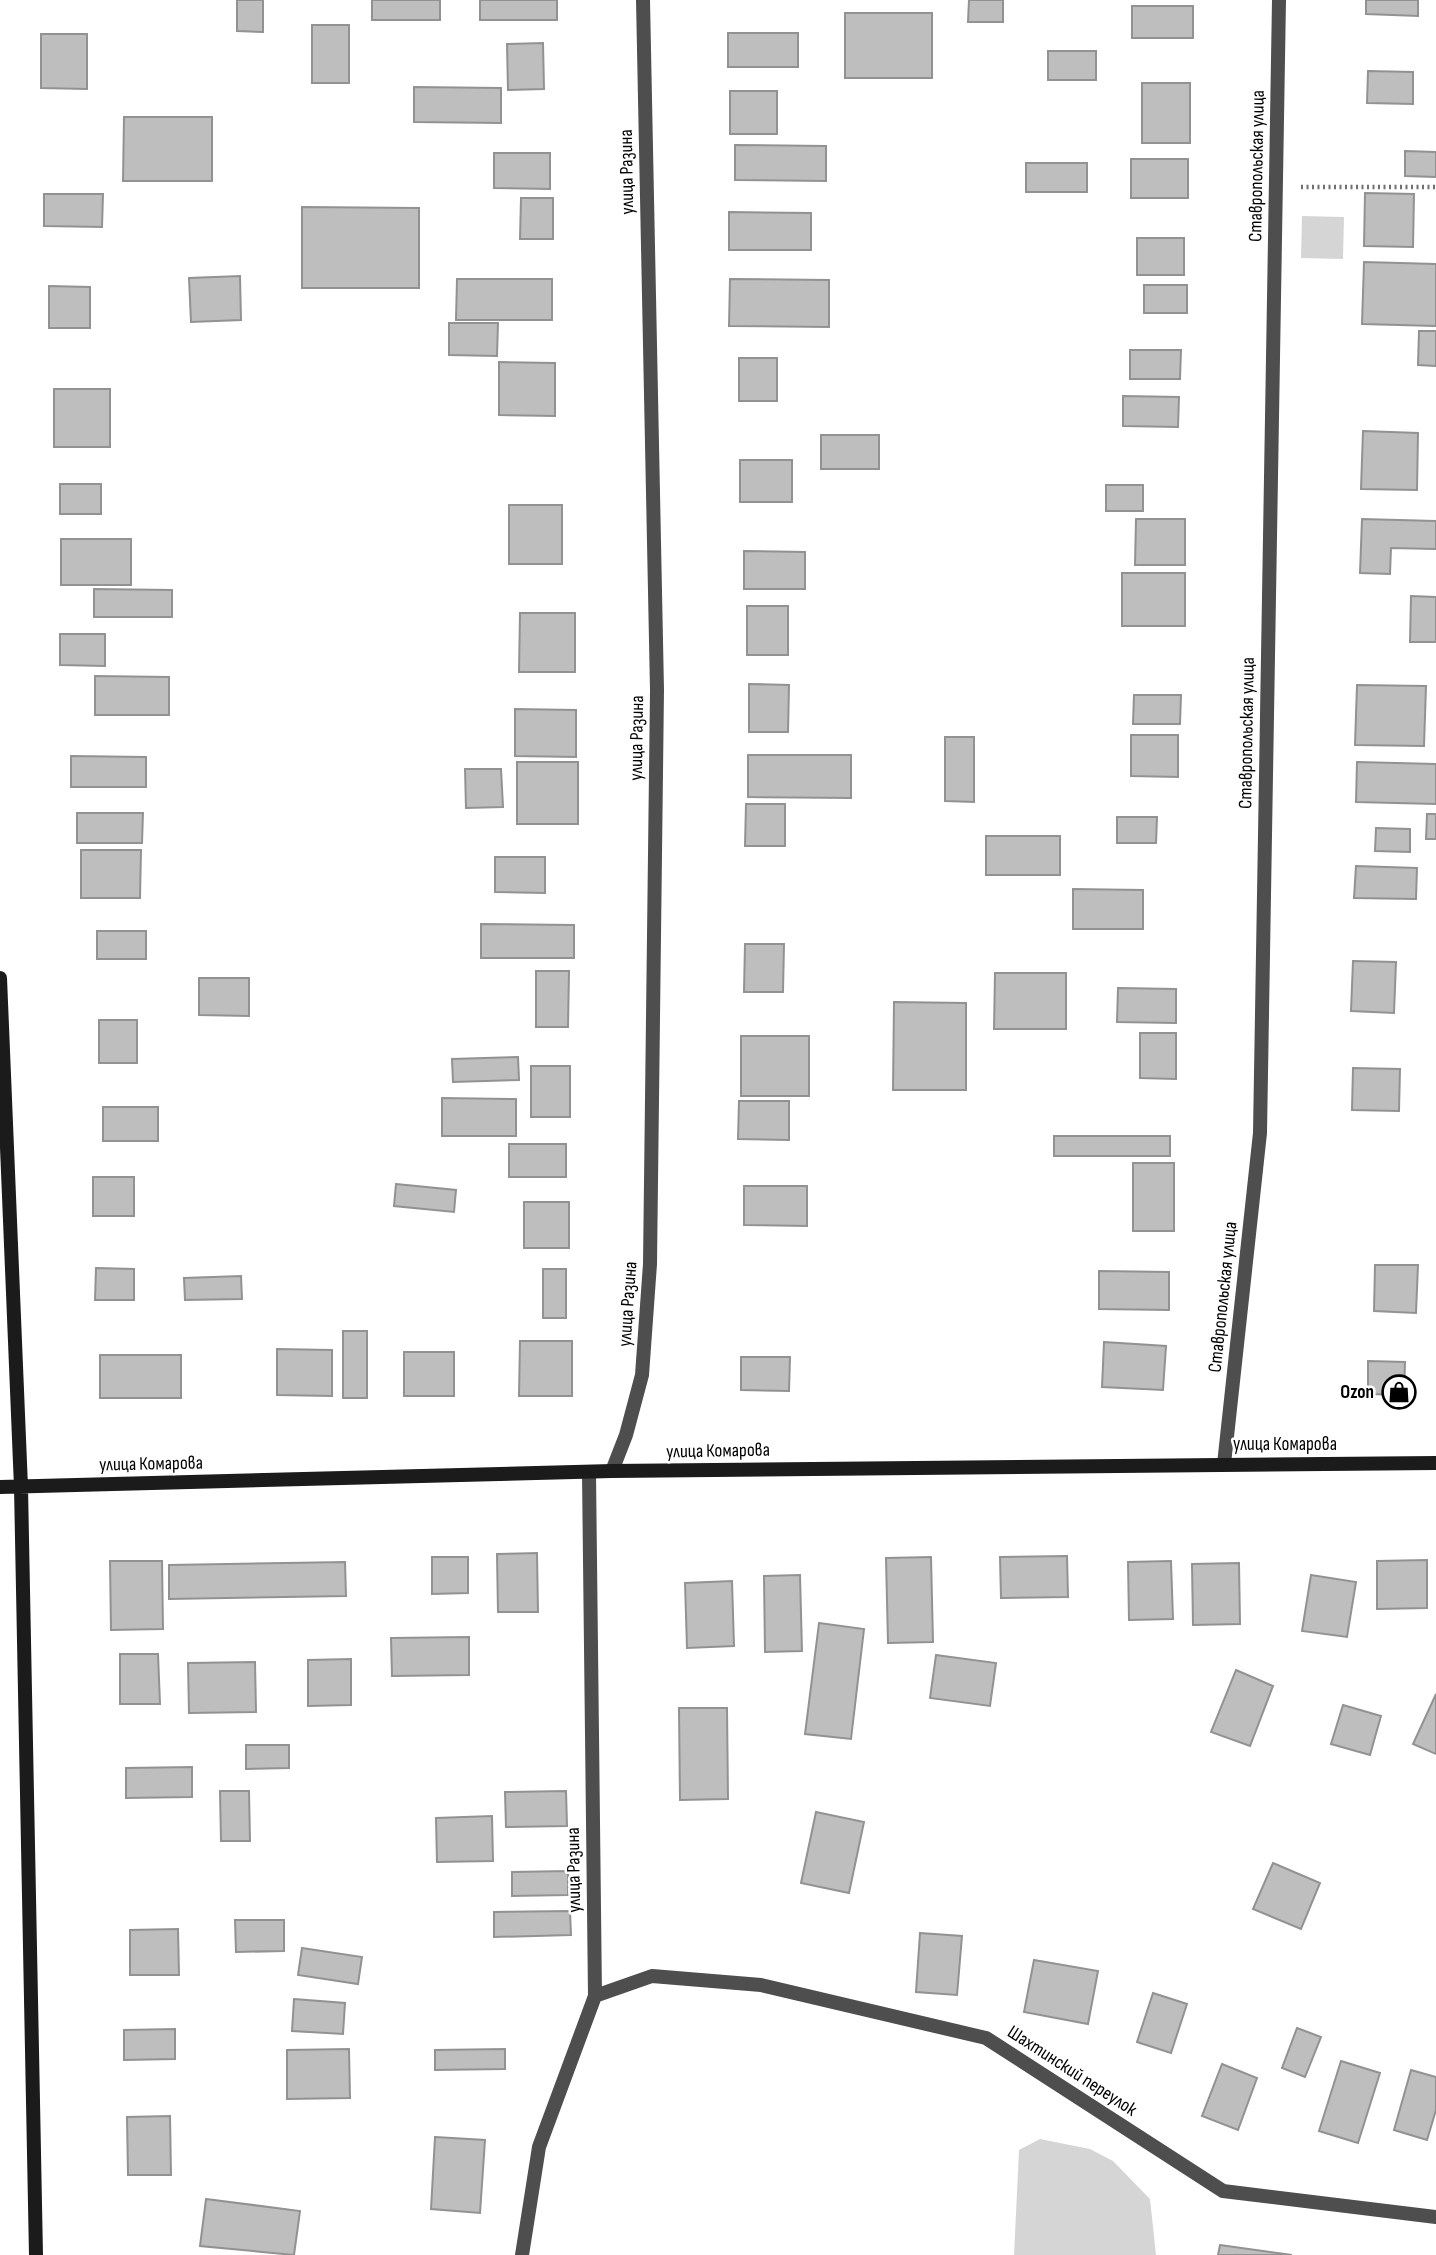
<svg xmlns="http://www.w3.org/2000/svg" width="1436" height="2255" font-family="'Sofia Sans Condensed',sans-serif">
<rect width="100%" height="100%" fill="#fff"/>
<path fill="#d5d5d5" d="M1302,216L1344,217L1343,259L1301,258Z
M1040,2139L1090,2149L1113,2161L1150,2199L1156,2255H1014L1019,2150Z"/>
<path fill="#bebebe" stroke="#929292" stroke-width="2" d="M237,0H263V32L237,31Z
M372,0H440V20H372Z
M480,0H557V20H480Z
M969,0H1003V22H968Z
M1366,0H1418V16L1366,14Z
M1132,6H1193V38H1132Z
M845,13H932V78H845Z
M312,25H349V83H312Z
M728,33H798V67H728Z
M41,34H87V89L41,88Z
M543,43L544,89L508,90L507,44Z
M1048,51H1096V80H1048Z
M1368,71L1413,72V104L1367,103Z
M1142,83H1190V143H1142Z
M414,87L501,88V123L414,122Z
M730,91H777V134H730Z
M124,117H212V181H123Z
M735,145L826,146V181L735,180Z
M1405,151L1436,152V177L1405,176Z
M494,153H550V189L494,188Z
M1131,159H1188V198H1131Z
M1026,163H1087V192H1026Z
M1365,193L1414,194L1413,247L1364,246Z
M44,194H103L102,227L44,226Z
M521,198H553V239H520Z
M302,207L419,208V288H302Z
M729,212L811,213V250H729Z
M1137,238H1184V275H1137Z
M1364,262L1436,264V326L1362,324Z
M240,276L241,320L191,322L189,278Z
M457,279H552V320H456Z
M730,279L829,280V327L729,326Z
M1144,285H1187V313H1144Z
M49,286L90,287V328H49Z
M449,323H498L497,356L449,355Z
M1419,331H1436V366L1418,365Z
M1130,350H1181L1180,379H1130Z
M739,358H777V401H739Z
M499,362L555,363V416L499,415Z
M54,389H110V447H54Z
M1123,396L1179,397L1178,427L1123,426Z
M1363,431L1418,433L1417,490L1361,489Z
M821,435H879V469H821Z
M740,460H792V502H740Z
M60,484H101V514H60Z
M1106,485H1143V511H1106Z
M509,505H562V564H509Z
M1136,519H1185V565H1135Z
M1362,519L1436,521V549L1391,548L1390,574L1360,573Z
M61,539H131V585H61Z
M744,551L805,552V589H744Z
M1122,573H1185V626H1122Z
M94,589L172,590V617H94Z
M1411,596L1436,597V642H1410Z
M747,606H788V655H747Z
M520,613H575V672H519Z
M60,634H105V666L60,665Z
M95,676L169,677V715H95Z
M749,684L789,685L788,732H749Z
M1357,685L1426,686L1424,746L1355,745Z
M1134,695H1181L1180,724H1133Z
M515,709L576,710V757L515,756Z
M1131,735H1178V777L1131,776Z
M945,737H974V802L945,801Z
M748,755H851V798L748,797Z
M71,756L146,757V787H71Z
M517,762H578V824H517Z
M1357,762L1436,764V804L1356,802Z
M465,769H501L503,807L466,808Z
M746,804H785V846H745Z
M77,813H143L142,843H77Z
M1427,814H1436V839H1426Z
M1117,817H1157L1156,843H1117Z
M1376,828L1410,829V852L1375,851Z
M986,836H1060V875H986Z
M81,850H141L140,898H81Z
M495,857H545V893L495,892Z
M1356,866L1417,868L1416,899L1354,898Z
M1073,889L1143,890V929H1073Z
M481,924L574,925V958H481Z
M97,931H146V959H97Z
M745,944H784L783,992H744Z
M1353,961L1396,962L1394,1013L1351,1011Z
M536,971H569L568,1027H536Z
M995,973H1066V1029H994Z
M199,978H249V1016L199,1015Z
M1118,988L1176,989V1023L1117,1022Z
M894,1002L966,1003V1090H893Z
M99,1020H137V1063H99Z
M1140,1033H1176V1079L1140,1078Z
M741,1036H809V1096H741Z
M518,1057L519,1080L453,1082L452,1059Z
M531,1066H570V1117H531Z
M1353,1068L1400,1069L1399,1111L1352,1110Z
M442,1098L516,1099V1136H442Z
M739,1101H789V1140L738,1139Z
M103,1107H158V1141H103Z
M1054,1136H1170V1156H1054Z
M509,1144H566V1177H509Z
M1133,1163H1174V1231H1133Z
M93,1177H134V1216H93Z
M396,1184L456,1190L454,1212L394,1206Z
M744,1186H807V1226L744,1225Z
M524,1202H569V1248H524Z
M1375,1265H1418L1416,1313L1374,1311Z
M96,1268L134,1269V1300H95Z
M543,1269H566V1318H543Z
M1099,1271L1169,1272V1310L1099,1309Z
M241,1276L242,1299L185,1300L184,1278Z
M343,1331H367V1398H343Z
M520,1341H572V1396H519Z
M1104,1342L1166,1346L1163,1390L1102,1387Z
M277,1349L332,1350V1396L277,1395Z
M404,1352H454V1396H404Z
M100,1355H181V1398H100Z
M741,1357H790L789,1391L741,1390Z
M1368,1361L1405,1362L1404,1395L1368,1394Z
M537,1553L538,1612H498L497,1554Z
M1067,1556L1068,1597L1001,1598L1000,1557Z
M432,1557H468V1593L432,1594Z
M931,1557L933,1642L888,1643L886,1558Z
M1427,1560V1608L1377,1609V1561Z
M110,1561H162L163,1629L111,1630Z
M1171,1561L1173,1619L1129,1620L1128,1562Z
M345,1562L346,1596L169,1599V1565Z
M1239,1563L1240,1624L1193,1625L1192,1564Z
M800,1575L802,1651L765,1652L764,1576Z
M1311,1575L1356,1582L1347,1637L1302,1631Z
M732,1581L734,1646L687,1648L685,1583Z
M819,1623L864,1629L851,1739L805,1734Z
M469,1637V1675L392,1676L391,1638Z
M120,1654H158L160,1704H120Z
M936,1655L996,1663L990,1706L930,1698Z
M351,1659V1705L308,1706V1660Z
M255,1662L256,1712L189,1713L188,1663Z
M1236,1670L1273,1686L1250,1746L1211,1732Z
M1436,1694V1754L1413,1744Z
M1343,1705L1381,1716L1370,1755L1331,1744Z
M679,1708H727L728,1799L680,1800Z
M246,1745H289V1768L246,1769Z
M192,1767V1797L126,1798V1768Z
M220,1791H249L250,1841H221Z
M566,1791L567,1826L506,1827L505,1792Z
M816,1812L864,1822L849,1893L801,1883Z
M492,1816L493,1861L437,1862L436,1818Z
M1273,1863L1320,1883L1301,1929L1253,1909Z
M568,1871V1895L512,1896V1872Z
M570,1911L571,1935L494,1937V1912Z
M235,1920H284V1951L236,1952Z
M178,1929L179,1975H130V1930Z
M920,1933L962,1936L957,1995L916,1992Z
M302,1948L362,1957L358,1984L298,1975Z
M1034,1960L1098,1971L1088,2024L1024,2012Z
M1153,1993L1187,2004L1171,2053L1137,2042Z
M294,1999L345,2003L343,2034L292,2031Z
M1297,2028L1321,2037L1305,2077L1282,2068Z
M175,2029V2059L124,2060V2030Z
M349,2049L350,2098L287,2099V2050Z
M505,2049V2069L435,2070V2050Z
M1341,2061L1380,2073L1358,2143L1319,2131Z
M1222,2064L1257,2078L1238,2130L1202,2116Z
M1411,2070L1436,2077V2110L1427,2140L1394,2130Z
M170,2116L171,2175H128L127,2117Z
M435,2137L485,2140L480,2213L431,2209Z
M206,2199L300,2211L294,2255L200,2246Z
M1220,2245L1292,2255H1218Z"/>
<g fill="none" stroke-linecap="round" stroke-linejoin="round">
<path stroke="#707070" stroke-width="4.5" stroke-dasharray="2 3.5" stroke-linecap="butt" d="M1301,187H1436"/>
<path stroke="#4e4e4e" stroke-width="14" d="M1224,1464L1260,1133L1279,0
M612,1471L626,1435L642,1375L650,1264L657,690L643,0
M595,1996L652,1976L761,1985L986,2038L1223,2191L1436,2217
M522,2255L539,2147L595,1996L589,1473"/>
<path stroke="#1b1b1b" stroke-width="14" d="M0,978L21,1487L36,2255
M0,1487L612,1471L1436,1463"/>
</g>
<defs>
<symbol id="shop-ring" viewBox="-11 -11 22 22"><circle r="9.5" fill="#fff" stroke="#000" stroke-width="1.5"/><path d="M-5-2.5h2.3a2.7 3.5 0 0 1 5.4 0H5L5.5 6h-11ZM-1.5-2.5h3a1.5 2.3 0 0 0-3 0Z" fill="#000"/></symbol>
</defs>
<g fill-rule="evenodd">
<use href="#shop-ring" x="1380" y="1373" width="38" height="38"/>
</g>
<g text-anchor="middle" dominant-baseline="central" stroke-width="5" stroke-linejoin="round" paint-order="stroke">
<g font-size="19" fill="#000" stroke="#fff">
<text transform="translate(1257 166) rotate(-89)">Ставропольская улица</text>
<text transform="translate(627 172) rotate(-91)">улица Разина</text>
<text transform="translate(1247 733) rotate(-89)">Ставропольская улица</text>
<text transform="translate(637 738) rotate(-89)">улица Разина</text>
<text transform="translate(1223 1297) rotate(-84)">Ставропольская улица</text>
<text transform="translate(628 1304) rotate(-86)">улица Разина</text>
<text x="1285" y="1444">улица Комарова</text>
<text transform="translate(718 1451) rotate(-1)">улица Комарова</text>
<text transform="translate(151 1464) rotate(-1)">улица Комарова</text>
<text transform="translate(574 1870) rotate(-91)">улица Разина</text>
<text transform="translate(1072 2071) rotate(33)">Шахтинский переулок</text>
</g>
<g font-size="19" font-weight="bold" fill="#000" stroke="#fff" text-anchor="end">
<text x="1374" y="1392">Ozon</text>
</g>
</g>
</svg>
